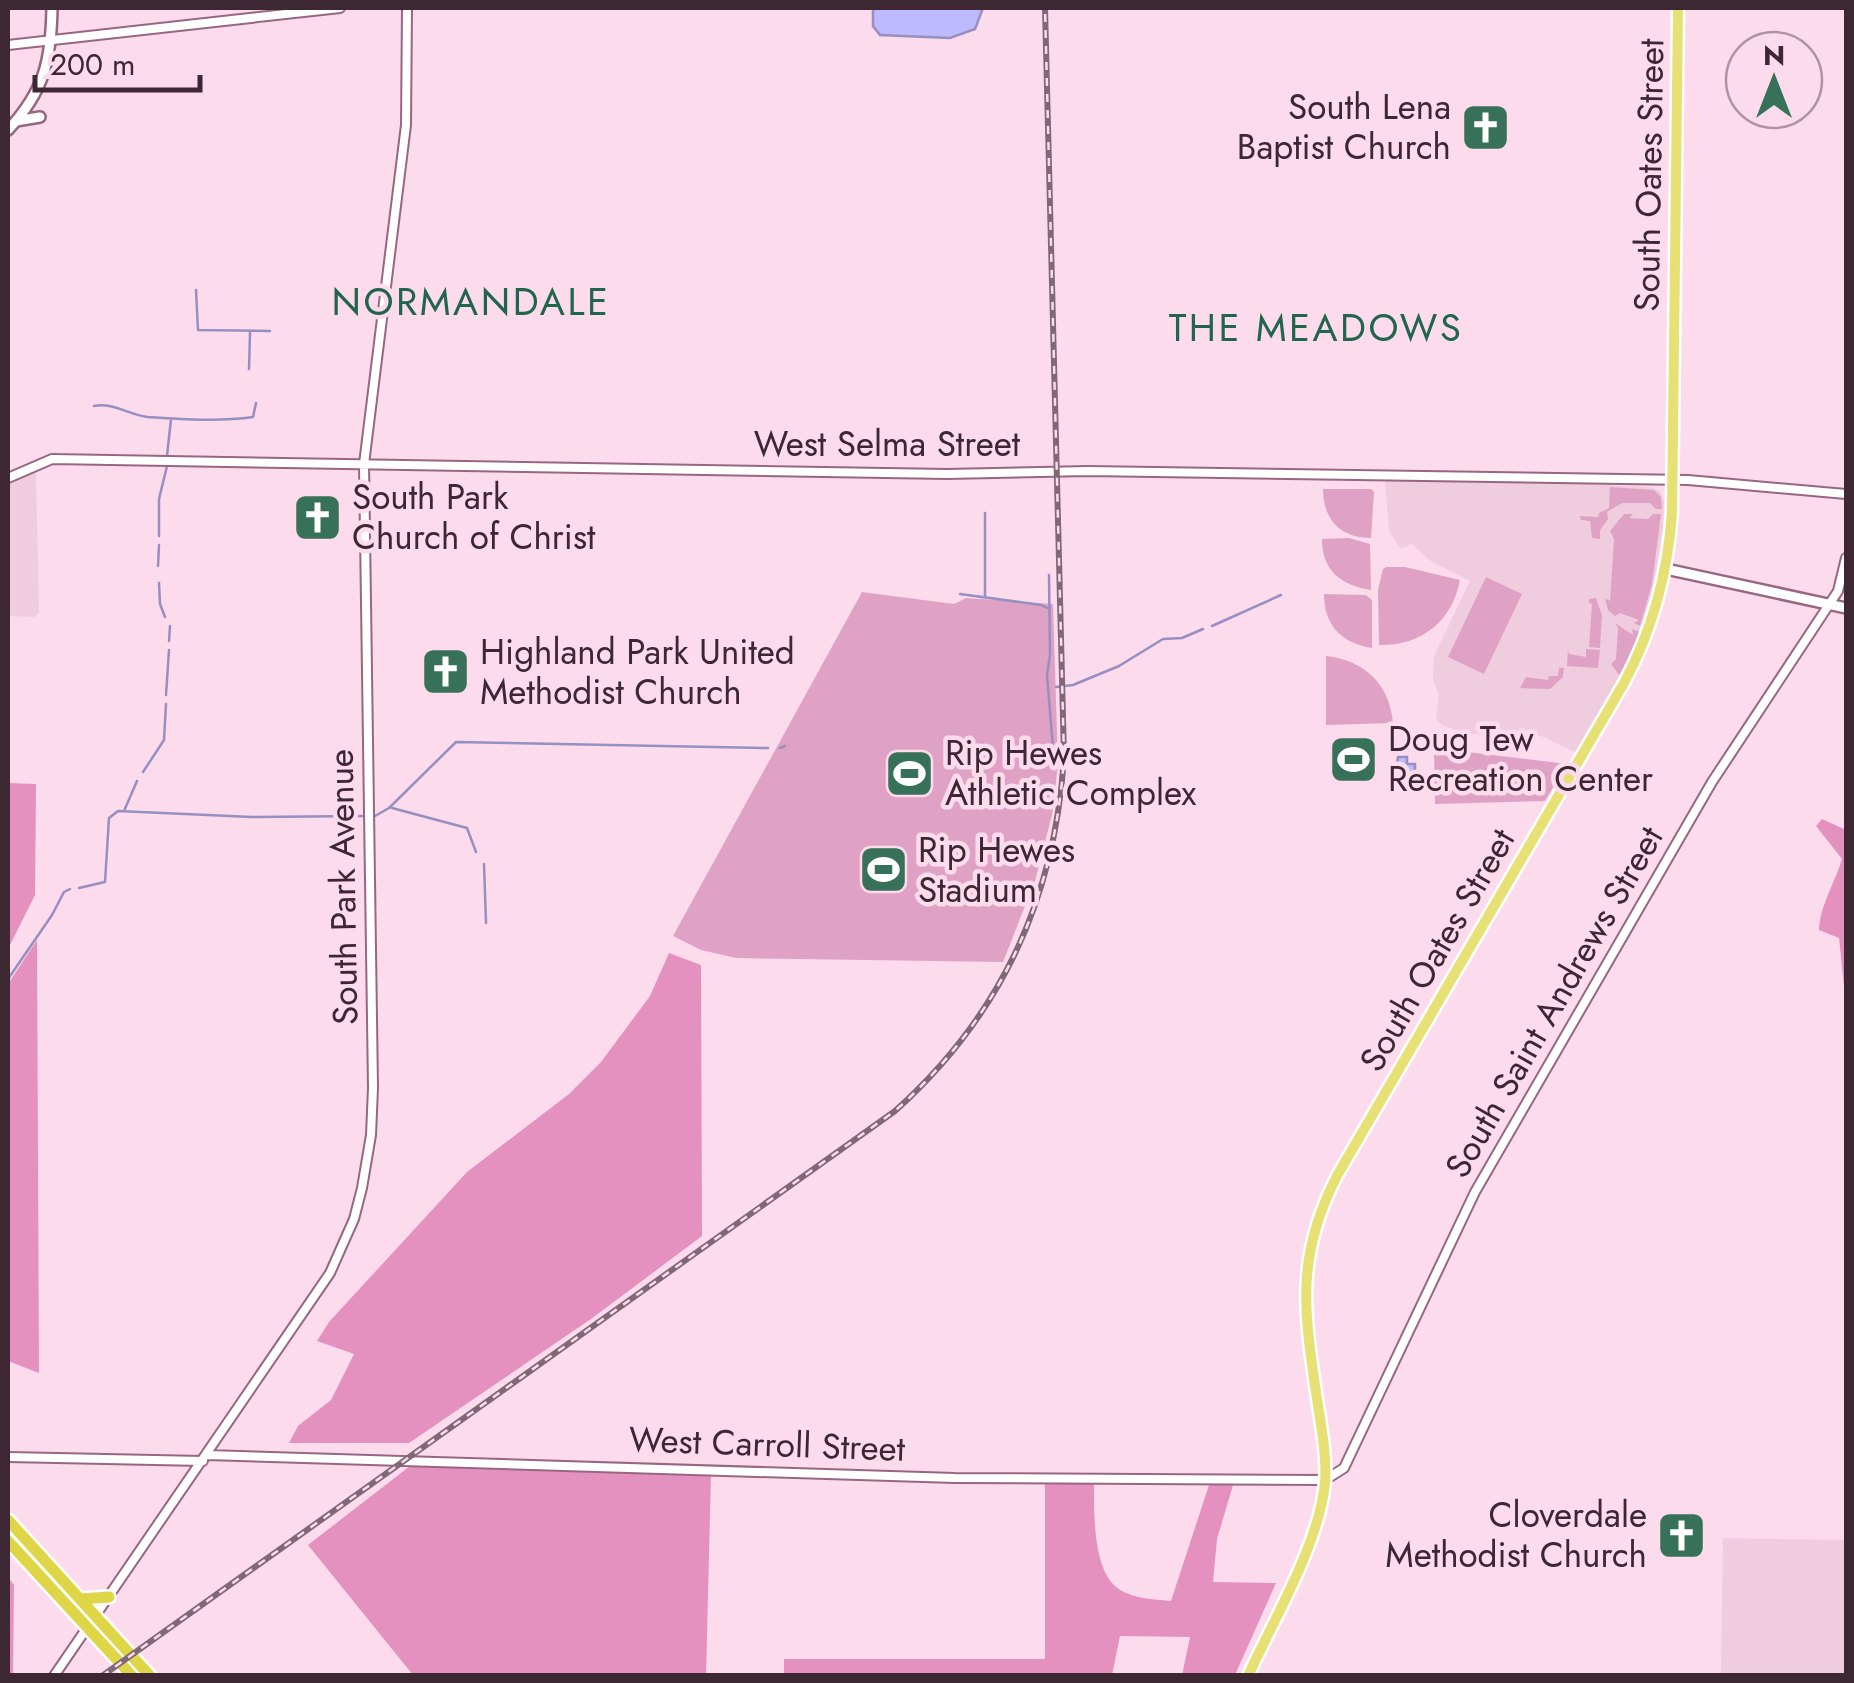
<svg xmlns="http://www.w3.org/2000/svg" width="1854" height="1683" font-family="Jost,sans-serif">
<rect width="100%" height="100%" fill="#fcdbec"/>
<path fill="#f0ccdf" d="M33,471L36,475L39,613L34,617L8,616V481Z
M1385,481L1567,483L1650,487L1660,491L1664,501L1663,528L1649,612L1622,675L1577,753L1541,736L1467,734L1442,725L1436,719L1439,695L1433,680L1434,656L1470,581L1429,560L1412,544L1401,549L1389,531Z
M1723,1538L1846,1540V1675H1721Z"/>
<path fill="#e0a2c4" d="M1610,487L1654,490L1661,497L1662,509H1656L1650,503H1622L1607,512L1608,519L1600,530V539L1592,538L1590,521L1581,520L1580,516L1598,517L1599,513L1609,508Z
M1323,489H1371L1374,492L1371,538C1341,538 1323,520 1323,489Z
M1624,514H1633L1629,518L1648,519L1653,514H1661L1652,584L1640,626L1634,623L1639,620L1620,613L1615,616L1608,610L1605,598L1610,601L1614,539L1610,531Z
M1349,538L1370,544L1371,590C1341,585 1322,571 1322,539Z
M1386,567H1405L1460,580C1452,622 1421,646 1379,645L1378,590L1383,569Z
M1486,577L1522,594L1484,674L1448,657Z
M862,592L954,604L966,598L1053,604L1058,765L1052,815L1035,881L1003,962L736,958L701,950L673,936Z
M1324,594L1366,595L1372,600V648C1342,643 1324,626 1324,594Z
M1596,598L1602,615L1600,648L1589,647L1592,604L1589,603V599Z
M1615,623L1633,635L1632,629L1638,631L1640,636L1620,676L1611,664L1616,659L1618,628Z
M1568,649L1569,654L1586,657V649L1600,650L1598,668L1567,666Z
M1326,656C1365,660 1390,685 1393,723L1326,725Z
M1559,668H1564L1563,677L1550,689L1520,688L1526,677L1548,680L1549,676H1558Z
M1434,748L1567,764L1545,801L1435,804Z"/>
<path fill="#e491c0" d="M8,783L36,784L35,895L8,949Z
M1822,819L1846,830V1006L1839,938L1819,930C1820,905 1835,883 1842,859L1816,826Z
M37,940L39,1373L8,1361V984Z
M669,953L701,965L702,1236L591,1319L409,1443H289L298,1426L331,1400L354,1354L317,1341L329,1322L467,1172L569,1094L601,1062L650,996Z
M410,1466L711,1475L706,1675H413L308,1545Z
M1045,1482L1094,1483C1094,1510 1093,1561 1112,1583C1126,1599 1152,1599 1171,1601L1209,1485H1233L1217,1539L1213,1582L1276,1583L1235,1675H1182L1190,1637L1120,1636L1112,1675L784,1676V1659H1045Z
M8,1577L14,1585L13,1675H8Z"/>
<path fill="#bdbbfe" stroke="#968fc1" stroke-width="2.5" d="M873,8H983L975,29L950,38L880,35L873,26Z
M1398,757H1407V764H1415V777H1389V764H1397Z"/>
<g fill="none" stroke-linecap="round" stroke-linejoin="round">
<path stroke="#968fc1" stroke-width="2.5" d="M196,290L198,330L270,331
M249,369L250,333
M94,406C113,402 129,415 148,417C183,419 218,422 253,417L256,403
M167,456L171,419
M985,513V596
M159,536V499L167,466
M158,566L159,545
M1049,575L1050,655L1047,675L1054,760
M159,583L160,604L165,617
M960,594L1041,605L1047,608
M1212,626L1281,595
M169,641L170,626
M1056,687L1073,685L1119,666L1163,639L1182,638L1203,629
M166,695L169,650
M780,748L785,746
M143,772L164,740L166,704
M392,808L467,828L476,852
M124,811L137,781
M375,816L389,808L456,742L768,748
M484,864L486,923
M79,888L105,882L109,818L118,811L252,817L363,816
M8,979L52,915L64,892L70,889"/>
<defs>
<path id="tertiary" d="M8,45L340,8
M8,478L52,459L947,474L1088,471L1688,480L1846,494
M207,1455L955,1478L1325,1480L1344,1468L1475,1192L1712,782L1838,591L1846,558
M8,1457L203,1461
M54,1676L330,1273L354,1219L362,1188L371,1135L373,1088L364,464L406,125L407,8"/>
<path id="secondary" d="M16,121L40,117
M8,130C45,90 51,60 52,8
M1666,569L1846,608"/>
<path id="primary" d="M1248,1676C1274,1619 1319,1544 1325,1483C1327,1455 1321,1426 1317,1399C1304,1311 1295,1256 1338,1174L1624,683C1653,629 1668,573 1672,512L1678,8"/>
<path id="trunk" d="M8,1520L150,1676
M8,1541L132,1676
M80,1599L109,1597"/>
</defs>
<use href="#tertiary" stroke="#976782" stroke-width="12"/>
<use href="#secondary" stroke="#976782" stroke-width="14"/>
<use href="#primary" stroke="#fff" stroke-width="15"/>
<use href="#trunk" stroke="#fff" stroke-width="16"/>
<use href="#tertiary" stroke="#fff" stroke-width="8"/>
<use href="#secondary" stroke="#fff" stroke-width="9"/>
<use href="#primary" stroke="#e6e075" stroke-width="10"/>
<use href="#trunk" stroke="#ded647" stroke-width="11"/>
<defs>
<path id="rail" d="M102,1676L895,1111C1001,1016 1055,899 1064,757L1045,8"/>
</defs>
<use href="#rail" stroke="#816876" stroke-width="6"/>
<use href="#rail" stroke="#fcdbec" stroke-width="2.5" stroke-dasharray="8" stroke-linecap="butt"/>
</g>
<defs>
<symbol id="church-square" viewBox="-11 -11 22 22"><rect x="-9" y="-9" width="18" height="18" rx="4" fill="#37715a" stroke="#fcdbec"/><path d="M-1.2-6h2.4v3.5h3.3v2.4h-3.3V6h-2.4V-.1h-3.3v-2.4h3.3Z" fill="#fff"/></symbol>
<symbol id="stadium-square" viewBox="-11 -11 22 22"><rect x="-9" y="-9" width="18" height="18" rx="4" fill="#37715a" stroke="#fcdbec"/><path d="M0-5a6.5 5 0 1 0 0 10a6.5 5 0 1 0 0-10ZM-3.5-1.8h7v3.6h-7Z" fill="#fff"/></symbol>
</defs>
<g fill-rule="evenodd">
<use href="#church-square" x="1458" y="100" width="55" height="55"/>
<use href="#church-square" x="290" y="490" width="55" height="55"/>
<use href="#church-square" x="418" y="644" width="55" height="55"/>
<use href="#stadium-square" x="1326" y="732" width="55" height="55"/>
<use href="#stadium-square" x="882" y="746" width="55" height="55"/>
<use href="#stadium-square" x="856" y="842" width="55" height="55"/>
<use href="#church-square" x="1654" y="1508" width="55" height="55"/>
</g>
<g text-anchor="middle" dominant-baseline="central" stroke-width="9" stroke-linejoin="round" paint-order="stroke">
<g font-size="35" fill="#3c2733" stroke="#fcdbec" text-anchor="start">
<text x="1451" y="107" text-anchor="end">South Lena<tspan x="1451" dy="40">Baptist Church</tspan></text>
<text x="352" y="497">South Park<tspan x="352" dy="40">Church of Christ</tspan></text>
<text x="480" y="652">Highland Park United<tspan x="480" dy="40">Methodist Church</tspan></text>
<text x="1388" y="739">Doug Tew<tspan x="1388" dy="40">Recreation Center</tspan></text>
<text x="945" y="753">Rip Hewes<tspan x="945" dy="40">Athletic Complex</tspan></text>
<text x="918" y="850">Rip Hewes<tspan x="918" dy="40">Stadium</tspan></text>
<text x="1647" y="1515" text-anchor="end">Cloverdale<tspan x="1647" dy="40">Methodist Church</tspan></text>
</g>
<g font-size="35" fill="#3c2733" stroke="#fcdbec">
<text transform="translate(1649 175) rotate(-89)">South Oates Street</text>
<text x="887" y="444">West Selma Street</text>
<text transform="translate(343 887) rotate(-91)">South Park Avenue</text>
<text transform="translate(1437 950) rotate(-60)">South Oates Street</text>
<text transform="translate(1554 1002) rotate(-60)">South Saint Andrews Street</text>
<text transform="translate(767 1444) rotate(2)">West Carroll Street</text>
</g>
<g font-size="38" letter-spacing="2.5" fill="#20654c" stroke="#fcdbec">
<text x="471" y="301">NORMANDALE</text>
<text x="1316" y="327">THE MEADOWS</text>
</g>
</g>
<rect width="1854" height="1683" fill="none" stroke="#3c2733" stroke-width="20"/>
<g transform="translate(1774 80)"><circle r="48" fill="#fcdbec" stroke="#af93a2" stroke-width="2.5"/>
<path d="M0-8L18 38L0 25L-18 38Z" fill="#37715a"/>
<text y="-15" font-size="28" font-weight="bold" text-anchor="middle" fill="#3c2733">N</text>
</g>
<path d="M35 75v15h165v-15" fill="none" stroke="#3c2733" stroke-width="5"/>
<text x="50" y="75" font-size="30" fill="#3c2733" stroke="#fcdbec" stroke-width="8" paint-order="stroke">200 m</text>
</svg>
